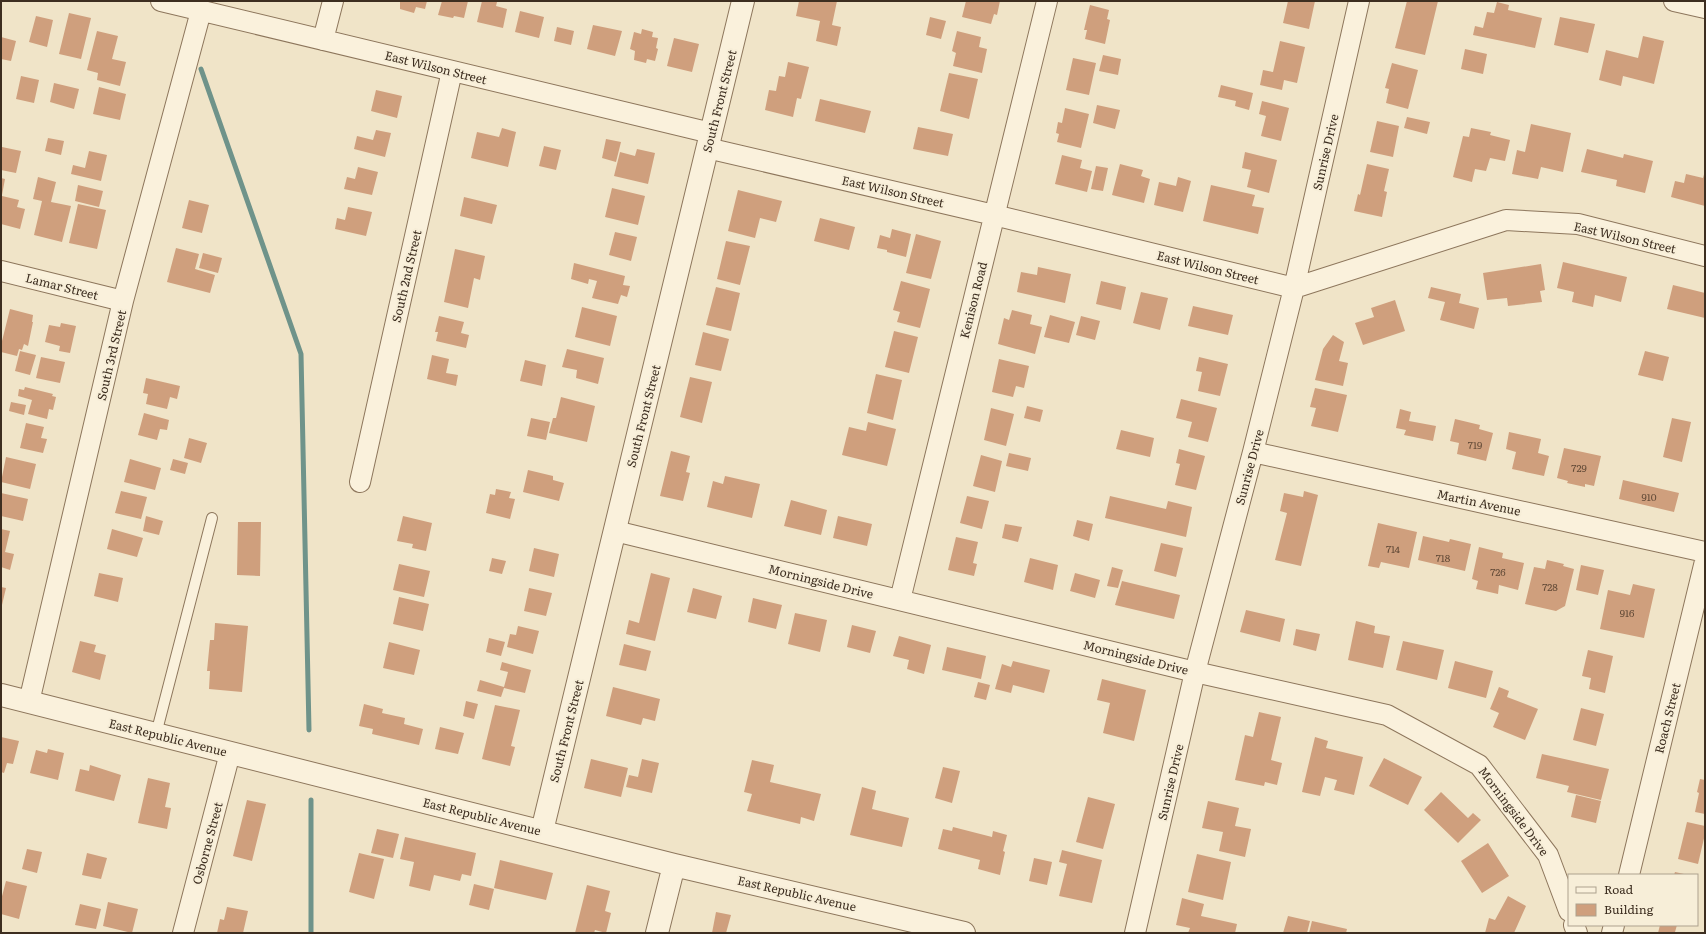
<svg xmlns="http://www.w3.org/2000/svg" width="1706" height="934" font-family="Literata,serif">
<rect width="100%" height="100%" fill="#f0e4c8"/>
<g fill="none" stroke-linecap="round" stroke-linejoin="round">
<path stroke="#6f938a" stroke-width="5" d="M201,69L301,354L309,730
M311,800V933"/>
</g>
<path fill="#cf9f7d" d="M400,1H427L425,9L416,7L414,13L400,9Z
M442,1H468L464,18L454,16L453,18L438,15Z
M482,1L497,2L496,6L507,9L503,28L477,22Z
M799,1H837L832,25L841,27L837,46L816,41L820,21L796,16Z
M966,1H1000L997,15L994,14L991,24L962,17Z
M1288,1H1315L1309,29L1283,23Z
M1407,1H1438L1425,55L1395,48Z
M1497,2L1509,5L1508,10L1542,18L1535,48L1473,35L1475,26L1483,28L1487,12L1494,13Z
M1090,5L1109,10L1107,19L1110,20L1105,44L1085,39L1087,30H1084Z
M520,11L544,17L539,38L515,32Z
M69,13L91,18L81,59L59,54Z
M36,16L53,20L47,47L29,42Z
M930,17L946,21L941,39L926,35Z
M1560,17L1595,24L1588,53L1554,45Z
M593,25L622,31L615,56L587,49Z
M557,27L574,31L571,45L554,41Z
M642,29L653,32L652,37L658,38L656,48L658,49L655,61L647,59L646,63L634,60L635,51L630,49L634,32L641,34Z
M97,31L118,36L112,59L126,62L120,86L97,80L98,73L87,70Z
M957,31L981,37L979,47L987,49L982,73L953,66L956,53L952,51Z
M1643,36L1664,41L1654,84L1623,76L1621,86L1599,80L1606,50L1638,58Z
M1,37L16,41L11,61L1,59Z
M674,38L699,44L692,72L667,66Z
M1280,41L1305,47L1297,83L1284,80L1282,90L1260,85L1263,70L1273,72Z
M1465,49L1487,54L1483,74L1461,69Z
M1103,55L1121,59L1118,75L1099,71Z
M1073,58L1096,63L1089,95L1066,90Z
M788,62L809,67L801,99L797,98L793,117L765,110L769,90L776,91L779,76L785,77Z
M1392,63L1418,70L1408,109L1386,103L1389,89L1385,88Z
M949,73L978,79L969,119L940,111Z
M21,76L39,80L34,103L16,99Z
M54,83L79,89L74,109L50,102Z
M1221,85L1253,93L1249,110L1235,106L1236,101L1218,97Z
M99,87L126,94L120,120L93,114Z
M376,90L402,96L397,118L371,111Z
M820,99L871,111L865,133L815,121Z
M1262,101L1289,108L1281,141L1261,136L1266,116L1259,114Z
M1097,105L1120,110L1115,129L1093,123Z
M1065,108L1089,114L1081,148L1057,142L1059,134L1056,133L1058,122L1062,123Z
M1407,117L1430,122L1427,134L1404,128Z
M1377,121L1399,126L1393,157L1370,152Z
M1531,124L1571,133L1563,172L1541,167L1538,179L1512,174L1517,150L1525,152Z
M918,127L953,134L948,156L913,149Z
M502,128L516,132L508,167L471,158L477,132L499,137Z
M1471,128L1491,132L1490,135L1510,140L1505,161L1490,158L1486,171L1475,169L1472,182L1453,177L1463,136L1469,137Z
M376,130L391,133L385,157L354,149L357,136L373,140Z
M48,138L64,141L61,155L45,151Z
M606,139L621,142L616,162L602,158Z
M544,146L561,150L556,170L539,166Z
M2,147L21,151L16,173L1,170Z
M637,149L655,153L648,184L614,176L620,152L635,156Z
M1587,149L1623,158L1624,154L1653,161L1645,193L1616,186L1617,180L1581,172Z
M89,151L107,155L101,181L71,174L73,165L85,168Z
M1245,152L1277,160L1269,193L1247,187L1251,170L1242,168Z
M1062,155L1082,160L1080,168L1092,171L1087,192L1055,184Z
M1120,164L1143,170L1141,176L1150,179L1144,203L1112,195Z
M1367,164L1389,169L1384,191L1387,192L1382,217L1354,211L1358,194L1360,195Z
M1096,166L1108,168L1103,191L1091,189Z
M358,167L378,172L372,195L344,189L347,177L355,179Z
M1705,171V206L1671,197L1675,181L1684,183L1686,174L1703,178Z
M38,177L56,182L51,202L71,206L62,242L34,235L42,201L33,199Z
M1178,177L1191,181L1183,212L1154,205L1159,182L1176,186Z
M1,178L5,179L2,195H1Z
M78,185L103,191L99,207L75,201Z
M1211,185L1255,195L1252,206L1264,208L1258,234L1203,221Z
M612,188L645,196L638,225L605,217Z
M738,190L782,201L776,222L760,218L755,238L728,231Z
M2,196L19,200L17,207L25,209L20,229L1,224Z
M464,197L497,205L492,224L460,216Z
M189,200L209,205L202,233L182,228Z
M78,204L106,210L97,249L69,243Z
M348,207L372,212L366,236L335,229L337,218L345,220Z
M820,218L855,227L849,250L814,241Z
M892,229L911,234L906,257L887,252V250L877,248L880,235L890,238Z
M615,232L637,237L631,261L609,255Z
M916,234L941,241L931,279L906,273Z
M726,241L750,246L740,285L717,279Z
M176,248L199,254L195,269L215,275L210,293L167,282Z
M455,249L485,256L480,280L474,278L468,308L444,302Z
M203,253L222,258L218,273L199,268Z
M1563,262L1627,277L1621,302L1595,295L1593,307L1572,302L1574,292L1557,288Z
M574,263L625,276L623,285L630,286L627,297L621,295L618,304L592,298L597,281L589,279L588,284L571,279Z
M1541,264L1545,290L1540,291L1542,302L1508,306L1507,298L1487,300L1483,273Z
M1038,267L1071,274L1065,303L1017,292L1021,272L1037,275Z
M901,281L930,289L920,328L897,322L900,312L893,310Z
M1101,281L1126,287L1121,310L1096,304Z
M1673,285L1705,293V318L1667,309Z
M716,287L740,293L731,331L706,325Z
M1431,287L1461,294L1459,303L1479,308L1474,329L1440,320L1445,302L1428,298Z
M1141,292L1168,298L1160,330L1133,323Z
M1395,300L1405,331L1363,345L1355,323L1374,317L1371,308Z
M1193,306L1233,315L1228,335L1188,326Z
M582,307L617,316L610,346L575,337Z
M10,309L33,315L32,322H33L28,346L24,344L22,350L19,349L17,356L1,352V345Z
M1012,310L1032,315L1030,324L1042,327L1035,354L998,344L1004,318L1009,320Z
M1050,315L1075,322L1069,343L1044,337Z
M439,316L464,322L461,333L469,335L466,348L436,341L438,332H435Z
M1081,316L1100,321L1095,340L1076,335Z
M61,323L76,326L70,353L59,351L60,346L45,342L49,325L60,327Z
M894,331L918,337L909,373L885,367Z
M703,332L729,339L721,371L695,365Z
M1333,335L1344,342L1339,361L1348,363L1343,386L1315,380L1323,349Z
M567,349L604,358L598,384L576,378L577,370L562,367Z
M20,351L36,355L30,375L15,371Z
M1645,351L1669,357L1663,381L1638,375Z
M432,355L449,359L446,373L458,375L456,386L427,379Z
M41,357L65,362L60,383L36,378Z
M1199,357L1228,364L1220,396L1198,391L1202,372L1196,371Z
M999,359L1029,366L1024,388L1016,386L1013,397L992,392Z
M525,360L546,365L542,386L520,381Z
M876,374L902,380L893,420L867,413Z
M690,377L712,382L702,423L680,417Z
M146,378L180,386L177,399L170,397L167,409L146,404L148,394L143,393Z
M25,387L53,394L52,396L56,397L53,410L49,409L47,419L28,414L32,400L18,396L19,389L24,390Z
M1315,388L1347,395L1338,432L1311,426L1316,408L1310,407Z
M561,397L595,406L587,442L549,433L553,418H556Z
M1181,399L1217,408L1208,442L1188,437L1192,422L1176,418Z
M11,402L26,405L24,415L9,411Z
M1027,406L1043,410L1040,422L1024,418Z
M991,408L1014,414L1006,446L984,440Z
M1400,409L1411,412L1409,421L1436,426L1433,441L1404,435L1406,430L1396,428Z
M144,413L169,420L167,430L160,429L157,440L138,435Z
M531,418L550,422L546,440L527,436Z
M1672,418L1691,422L1682,462L1663,457Z
M1455,419L1480,425L1479,429L1493,433L1486,461L1457,454L1459,443L1450,441Z
M868,422L896,429L887,466L842,455L849,427L866,431Z
M26,423L44,427L41,438L47,439L43,453L20,448Z
M1121,430L1154,438L1150,457L1116,449Z
M1509,432L1541,439L1538,453L1549,456L1544,476L1512,469L1516,452L1506,449Z
M189,438L207,443L201,463L184,458Z
M1564,448L1601,456L1594,486L1585,484V487L1567,483L1568,481L1557,478Z
M1179,449L1205,456L1196,490L1175,485L1180,464L1176,463Z
M671,451L690,456L686,472L690,473L683,501L660,496Z
M1009,453L1031,458L1028,471L1006,466Z
M981,455L1002,461L995,492L973,486Z
M6,457L36,464L30,489L1,482Z
M130,459L161,468L155,490L124,482Z
M173,459L188,463L185,474L170,470Z
M528,470L553,476V480L564,483L559,501L523,492Z
M725,476L760,484L752,518L707,507L713,481L723,484Z
M1623,480L1679,493L1674,512L1619,499Z
M496,489L511,492L509,498L515,499L510,519L486,513L490,494L495,495Z
M121,491L147,497L141,519L115,513Z
M1304,491L1318,495L1301,566L1275,560L1287,513L1280,511L1284,493L1303,497Z
M1,493L28,499L23,521L1,516Z
M967,496L989,501L982,529L960,523Z
M1110,496L1166,509L1168,501L1192,507L1186,537L1105,518Z
M791,500L827,510L821,535L784,526Z
M146,516L163,521L159,535L143,531Z
M403,516L432,523L426,551L412,548L413,544L397,541Z
M838,516L872,524L867,546L833,538Z
M1077,520L1093,524L1089,541L1073,536Z
M238,522H261L260,576L237,575Z
M1378,523L1417,532L1409,568L1381,562L1379,568L1368,566Z
M1005,524L1022,527L1018,542L1002,538Z
M1,529L10,531L5,552L14,554L10,570L1,567Z
M112,529L143,538L137,557L107,549Z
M1423,536L1449,542L1450,539L1471,544L1465,571L1418,560Z
M956,537L978,542L973,563L977,564L974,576L948,570Z
M1161,543L1183,548L1176,577L1154,571Z
M1479,547L1503,553L1502,558L1524,563L1518,590L1499,585L1498,594L1476,589L1478,581L1472,579Z
M534,548L559,554L554,577L529,571Z
M492,558L506,561L502,574L489,571Z
M1030,558L1058,565L1053,590L1024,582Z
M1547,560L1564,564L1563,566L1574,569L1565,606L1556,611L1525,604L1534,567L1545,569Z
M399,564L430,571L424,597L393,590Z
M1581,565L1604,570L1598,595L1576,590Z
M1112,567L1123,570L1118,588L1107,586Z
M99,573L123,578L118,602L94,596Z
M651,573L670,578L655,641L626,634L629,620L639,623Z
M1075,573L1100,580L1095,598L1070,591Z
M1122,581L1180,595L1174,619L1115,605Z
M1633,584L1655,589L1644,638L1600,629L1608,590L1630,595Z
M1,587L6,588L2,605L1,604Z
M529,588L552,593L546,616L524,611Z
M693,588L722,596L716,619L687,612Z
M399,597L429,604L423,631L393,624Z
M753,598L782,605L776,629L748,622Z
M1246,610L1285,619L1280,642L1240,632Z
M795,613L827,620L820,652L788,644Z
M1356,621L1375,626L1374,633L1390,636L1383,668L1348,660Z
M215,623L248,626L242,692L209,689L210,671H207L210,640H214Z
M852,625L876,631L870,653L847,647Z
M518,626L539,631L533,654L507,647L510,634L516,635Z
M1296,629L1320,634L1316,651L1293,645Z
M899,636L931,645L924,674L907,669L909,660L893,656Z
M489,638L505,642L501,656L486,652Z
M80,641L96,645L94,652L106,655L100,680L72,672Z
M1403,641L1444,650L1437,680L1396,670Z
M389,642L420,650L414,675L383,668Z
M624,644L651,651L646,671L619,665Z
M947,647L986,656L981,679L942,670Z
M1588,650L1613,656L1605,693L1589,689L1591,678L1582,676Z
M1013,661L1050,670L1044,693L1013,685L1011,693L995,689L1002,664L1011,667Z
M1455,661L1493,671L1486,698L1448,688Z
M502,662L531,670L525,693L504,688L501,697L477,691L480,680L504,687L508,672L500,670Z
M1102,679L1146,690L1134,741L1103,733L1110,703L1097,700Z
M978,682L990,685L986,700L974,697Z
M613,687L660,699L655,721L643,718L641,725L606,716Z
M1499,687L1509,691L1507,697L1538,709L1525,740L1493,727L1499,713L1490,709Z
M466,701L478,704L474,719L463,716Z
M364,704L383,709L382,713L405,718L404,724L423,729L419,745L372,734L373,729L359,726Z
M495,705L520,710L511,746L515,747L510,766L482,759Z
M1581,708L1604,714L1596,746L1573,740Z
M1259,712L1281,717L1271,760L1282,763L1277,785L1265,782L1264,786L1235,780L1245,735L1253,737Z
M440,727L464,733L458,754L435,749Z
M1,737L19,741L13,764L7,763L4,773L1,772Z
M1315,737L1328,741L1326,748L1363,757L1354,795L1334,790L1337,780L1325,777L1320,796L1302,792Z
M48,749L64,753L58,780L30,773L36,750L47,753Z
M1542,754L1609,769L1601,800L1567,792L1569,786L1536,778Z
M1384,758L1422,777L1408,805L1369,786Z
M591,759L628,768L621,797L584,788Z
M642,759L659,763L652,793L626,787L629,775L638,777Z
M752,760L774,765L770,782L821,794L814,821L801,817L800,824L747,811L752,794L744,792Z
M90,765L121,775L114,801L75,791L80,769L89,771Z
M943,767L960,771L952,803L935,798Z
M148,778L170,783L165,807L171,808L167,829L138,823Z
M1700,779L1705,780V814L1695,812L1699,793L1697,792Z
M862,787L876,791L872,809L909,818L902,847L850,835Z
M1441,792L1468,818L1473,813L1481,820L1458,843L1424,810Z
M1576,795L1601,801L1596,823L1571,817Z
M1088,797L1115,804L1103,849L1076,842Z
M247,800L266,804L252,861L233,856Z
M1208,801L1239,808L1235,826L1251,829L1245,857L1219,851L1223,832L1202,828Z
M1687,822L1705,826V834L1698,864L1678,859Z
M953,827L992,837L993,831L1007,835L1003,851L1005,852L1000,875L978,869L980,860L938,849L943,829L952,831Z
M377,829L399,834L393,858L371,853Z
M405,837L476,853L471,876L462,874L460,881L434,875L430,891L409,886L414,862L400,859Z
M1488,843L1509,876L1482,893L1461,861Z
M27,849L42,852L37,873L22,869Z
M1062,850L1102,860L1092,903L1059,896L1067,864L1059,862Z
M87,853L107,858L101,879L82,875Z
M359,853L384,859L374,899L349,892Z
M1197,854L1231,862L1223,900L1188,892Z
M1034,858L1052,862L1047,885L1029,881Z
M500,860L553,873L546,900L494,888Z
M1675,872L1684,874V875H1674Z
M6,881L27,886L19,919L1,914V900Z
M474,884L494,889L489,910L469,905Z
M587,885L610,891L605,911L611,913L606,933L595,930L594,933H575Z
M1508,896L1526,906L1514,933H1485L1489,918L1495,920Z
M1182,898L1204,904L1201,916L1237,924L1235,933H1188L1190,928L1176,925Z
M108,902L138,909L132,933L103,926Z
M80,904L101,909L96,929L75,925Z
M227,907L248,911L243,933H217L220,919L224,920Z
M716,912L731,915L726,933H712Z
M1288,916L1310,921L1307,933H1283Z
M1312,921L1347,929L1346,933H1309Z
M1660,925H1677L1675,932L1678,933H1658Z"/>
<g fill="none" stroke-linecap="round" stroke-linejoin="round">
<defs>
<path id="service" d="M156,734L212,518"/>
<path id="minor" d="M161,1L711,133
M1674,1L1705,8
M323,40L333,1
M707,148L994,215L1294,288L1506,220L1578,224L1705,256
M1,271L123,301
M1253,452L1705,552
M360,482L452,71
M615,531L1195,672L1387,715L1479,765L1548,855L1569,911
M900,600L1047,1
M29,702L123,301L201,11
M1629,875L1705,561
M1574,925L1577,933
M183,933L230,753
M1135,933L1195,672L1253,452L1294,288L1359,1
M1612,933L1614,925"/>
<path id="tertiary" d="M1,695L674,865L964,933
M542,831L743,1
M657,933L674,865"/>
</defs>
<use href="#service" stroke="#8d765c" stroke-width="12"/>
<use href="#minor" stroke="#8d765c" stroke-width="22"/>
<use href="#tertiary" stroke="#8d765c" stroke-width="24"/>
<use href="#service" stroke="#faf1dc" stroke-width="10"/>
<use href="#minor" stroke="#faf1dc" stroke-width="20"/>
<use href="#tertiary" stroke="#faf1dc" stroke-width="22"/>
</g>
<g text-anchor="middle" dominant-baseline="central" stroke-width="4" stroke-linejoin="round" paint-order="stroke">
<g font-size="10" fill="#624a37">
<text x="1475" y="444">719</text>
<text x="1579" y="467">729</text>
<text x="1649" y="496">910</text>
<text x="1393" y="548">714</text>
<text x="1443" y="557">718</text>
<text x="1498" y="571">726</text>
<text x="1550" y="586">728</text>
<text x="1627" y="612">916</text>
</g>
<g font-size="12" fill="#3d2e20" stroke="#f7eed8">
<text transform="translate(436 67) rotate(14)">East Wilson Street</text>
<text transform="translate(719 101) rotate(-76)">South Front Street</text>
<text transform="translate(1325 152) rotate(-77)">Sunrise Drive</text>
<text transform="translate(893 191) rotate(13)">East Wilson Street</text>
<text transform="translate(1625 237) rotate(13)">East Wilson Street</text>
<text transform="translate(1208 267) rotate(14)">East Wilson Street</text>
<text transform="translate(406 276) rotate(-77)">South 2nd Street</text>
<text transform="translate(62 286) rotate(14)">Lamar Street</text>
<text transform="translate(973 300) rotate(-76)">Kenison Road</text>
<text transform="translate(111 355) rotate(-77)">South 3rd Street</text>
<text transform="translate(643 416) rotate(-76)">South Front Street</text>
<text transform="translate(1249 467) rotate(-75)">Sunrise Drive</text>
<text transform="translate(1479 502) rotate(12)">Martin Avenue</text>
<text transform="translate(821 581) rotate(14)">Morningside Drive</text>
<text transform="translate(1136 657) rotate(14)">Morningside Drive</text>
<text transform="translate(1667 718) rotate(-76)">Roach Street</text>
<text transform="translate(566 731) rotate(-76)">South Front Street</text>
<text transform="translate(168 737) rotate(14)">East Republic Avenue</text>
<text transform="translate(1170 782) rotate(-77)">Sunrise Drive</text>
<text transform="translate(1514 811) rotate(53)">Morningside Drive</text>
<text transform="translate(482 816) rotate(14)">East Republic Avenue</text>
<text transform="translate(207 843) rotate(-75)">Osborne Street</text>
<text transform="translate(797 893) rotate(13)">East Republic Avenue</text>
</g>
</g>
<rect width="1706" height="934" fill="none" stroke="#3d2e20" stroke-width="4"/>
<rect x="1568" y="874" width="130" height="52" fill="#f7eed8" stroke="#ada18e"/>
<rect x="1576" y="887" width="20" height="6" fill="#faf1dc" stroke="#ada18e"/>
<text x="1604" y="894" font-size="12" fill="#3d2e20">Road</text>
<rect x="1576" y="904" width="20" height="12" fill="#cf9f7d" stroke="#ada18e"/>
<text x="1604" y="914" font-size="12" fill="#3d2e20">Building</text>
</svg>
